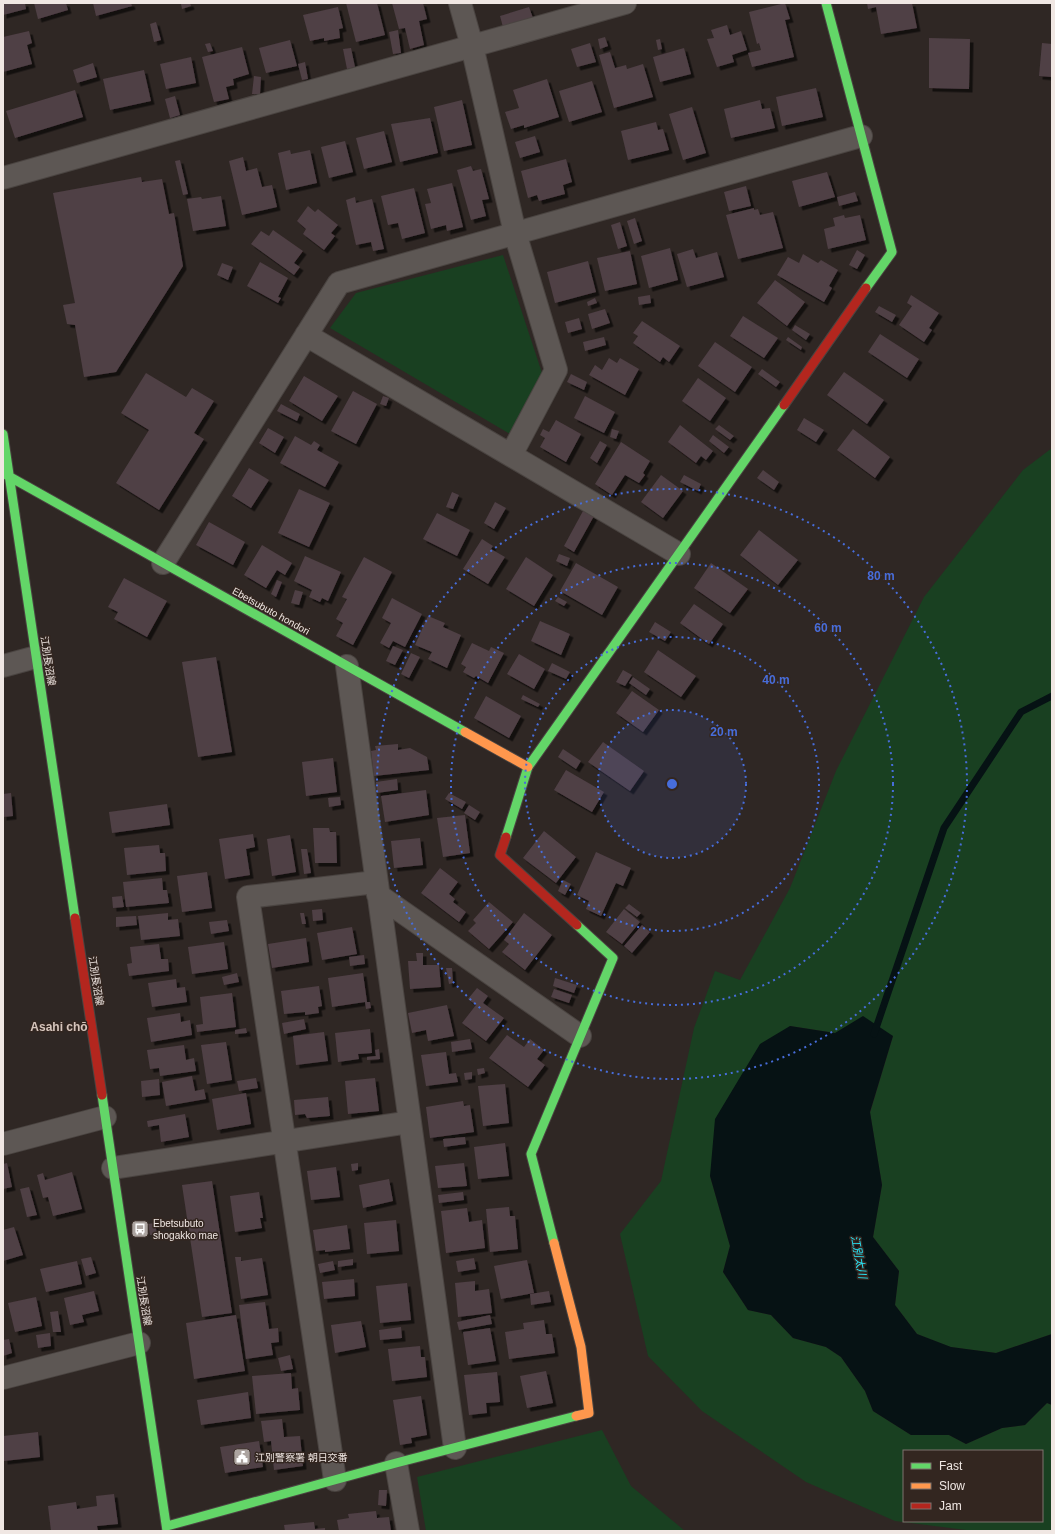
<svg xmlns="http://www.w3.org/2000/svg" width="1055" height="1534" font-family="Helvetica,'Noto Sans JP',sans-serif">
<defs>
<filter id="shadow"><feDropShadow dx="3.5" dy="3.5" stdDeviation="0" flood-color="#0009"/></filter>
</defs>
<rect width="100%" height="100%" fill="#2f2724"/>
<path fill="#194021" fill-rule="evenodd" d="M503,255L544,379L510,434L330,328L356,293Z
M1052,448V1334L996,1353L950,1347L917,1334L895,1305L899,1271L873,1237L882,1185L870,1113L893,1036L835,1033L790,1026L710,1176L730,1246L723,1272L748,1310L771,1315L793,1338L826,1347L841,1357L865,1391L873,1411L911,1435H949L966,1444L1002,1428L1025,1425L1047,1403L1052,1405V1530L974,1531L895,1521L806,1482L702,1411L648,1356L620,1234L661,1181L694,1028L715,971L740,980L790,888L836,771L924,597L1023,470ZM904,1451H1042V1521H904Z
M602,1430L631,1486L685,1531H426L417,1477Z"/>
<path fill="#061214" d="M863,1016L893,1036L870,1112L882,1185L873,1237L899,1271L895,1305L917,1334L951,1347L996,1353L1052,1334V1405L1047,1403L1025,1425L1002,1428L966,1444L949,1435H911L873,1411L865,1391L841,1357L826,1347L793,1338L771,1315L748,1310L723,1272L730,1246L710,1176L715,1119L760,1044L790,1026L835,1033Z"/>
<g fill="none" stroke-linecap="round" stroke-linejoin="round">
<path stroke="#061214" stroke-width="7" d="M874,1034L944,828L1021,712L1052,696"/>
</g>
<path fill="#4f3f45" filter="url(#shadow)" d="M3,3H25L26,9L3,15Z
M34,3H66L68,10L38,19Z
M93,3H131L132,6L96,16Z
M190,3L191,6L182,9L181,4Z
M346,3H377L385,35L356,42Z
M392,3H423L427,19L419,21L424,45L410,49L405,28L399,29Z
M785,3L790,19L785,20L794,57L752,67L748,53L761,50L759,43L757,44L749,12Z
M867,3H912L917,28L881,34L876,7L868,9Z
M338,7L343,28L339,29L340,38L324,41V38L310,41L303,15Z
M529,7L533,18L503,27L500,16Z
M156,22L161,40L154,42L150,24Z
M727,25L730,35L741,31L747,50L732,55L734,62L717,67L707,39L714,38L711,30Z
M398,30L401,53L393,54L389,32Z
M29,31L32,43L27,45L32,64L3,72V37Z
M605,37L608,46L600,49L598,39Z
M929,38L970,39L969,89L929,88Z
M660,39L662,49L658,50L656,40Z
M290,40L297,66L266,73L259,48Z
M210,43L213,51L208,52L205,44Z
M590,43L596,62L577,67L571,49Z
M1042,43L1052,44V77L1039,76Z
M242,47L249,74L233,79L234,85L226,87L229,99L214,102L202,57Z
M351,48L355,67L347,69L343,49Z
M684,48L691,74L660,82L653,57Z
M610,52L615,68L626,65L627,69L643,64L653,97L614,108L599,55Z
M191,57L196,83L166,89L160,64Z
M305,62L308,79L302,80L298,64Z
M93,63L97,77L77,83L73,70Z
M144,70L151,101L110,110L103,79Z
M254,76L261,77L260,94H252Z
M547,79L559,117L524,128V125L511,129L505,112L519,108L513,90Z
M592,81L602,112L569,122L559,91Z
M816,88L823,117L782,126L776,97Z
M75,90L83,117L15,138L6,111Z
M175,96L180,115L170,118L165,99Z
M462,100L472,145L444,151L434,107Z
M760,100L762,109L770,108L775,128L731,138L724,109Z
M692,107L706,153L683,160L669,114Z
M430,118L438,153L400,162L391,124Z
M656,122L658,130L663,129L669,150L628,160L621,131Z
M384,131L392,162L364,169L356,138Z
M535,136L540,152L520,158L515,142Z
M345,141L353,172L329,178L321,147Z
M290,150L291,154L310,150L317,183L286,190L278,153Z
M243,157L246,171L257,168L262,187L272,185L277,207L242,215L229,161Z
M566,159L572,182L563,185L565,194L539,201L537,195L528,198L521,171Z
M180,160L188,194L183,195L175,161Z
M471,166L473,171L481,169L489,199L482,200L486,216L471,220L457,170Z
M827,172L835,197L799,207L792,181Z
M141,177L142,182L162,179L169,214L174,213L183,266L116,372L84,377L75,325L67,324L63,305L75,303L53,193Z
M452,183L463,227L447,231L446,225L431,229L425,204L431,203L427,189Z
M746,186L751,206L729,211L724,192Z
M414,188L425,233L402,239L398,223L388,225L381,196Z
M855,192L858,201L839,206L837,197Z
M221,196L226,226L193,231L187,199L201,197L202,199Z
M355,197L356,203L372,199L384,249L373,251L371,242L356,245L346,200Z
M308,206L315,212L318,209L338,225L331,233L335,236L324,250L303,234L306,229L297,221Z
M754,208V210L758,209L760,215L773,212L783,248L738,259L726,215Z
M844,215L845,218L860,215L866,240L828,249L824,229L835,226L833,218Z
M635,218L642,241L634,244L627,221Z
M620,222L627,246L618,249L611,225Z
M273,230L303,251L294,263L300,267L294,275L251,244L261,231L269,236Z
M670,248L678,280L649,288L641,256Z
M693,249L696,258L717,252L724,277L687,287L677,254Z
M857,250L865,255L857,269L849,265Z
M630,251L637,284L605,291L597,258Z
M803,254L818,263L821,260L838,270L829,286L832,288L824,302L777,275L788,257L799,263Z
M588,261L596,292L555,303L547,272Z
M260,262L288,278L278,297L281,298L278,303L247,286Z
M222,263L233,267L228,280L217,275Z
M775,280L805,302L787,326L757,303Z
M650,295L651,303L639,305L638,297Z
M911,295L939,313L929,328L932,330L924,342L899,325L912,306L907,303Z
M595,298L597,303L588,306L587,302Z
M879,306L896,315L892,322L875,312Z
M605,309L610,323L592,329L588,314Z
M743,316L778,338L764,358L730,336Z
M579,318L582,329L568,333L565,322Z
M642,321L680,346L669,362L663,357L660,362L633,343L638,336L633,333Z
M795,325L810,334L806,340L792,330Z
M880,334L919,359L907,378L868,352Z
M604,337L606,345L585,351L583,342Z
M788,337L802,347L801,350L786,340Z
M715,342L752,367L735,392L698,366Z
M609,358L617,363L620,358L639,369L625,395L589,375L595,365L602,370Z
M762,369L780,382L776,387L758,374Z
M844,372L884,400L867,424L827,395Z
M146,373L186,397L192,388L214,401L194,433L204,439L159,510L116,483L149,430L121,413Z
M571,374L587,382L584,390L567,382Z
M304,376L338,396L322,421L289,401Z
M698,378L726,398L710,421L682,401Z
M353,391L377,404L356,444L331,431Z
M383,396L389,398L386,406L380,404Z
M585,396L615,412L604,433L574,418Z
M281,404L300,414L297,421L277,411Z
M804,418L824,430L816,442L797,430Z
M556,420L581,434L566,462L540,447L545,438L540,435L543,429L549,432Z
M680,425L713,451L706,460L701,456L696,463L668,442Z
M719,425L734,436L730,440L715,429Z
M268,428L284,437L275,453L259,443Z
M612,429L619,431L616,439L610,437Z
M853,429L890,457L875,478L837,450Z
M713,435L729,447L724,453L709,441Z
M295,436L311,445L314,441L320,445L317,450L339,462L325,487L280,463Z
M600,441L607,445L597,463L590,458Z
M621,442L650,461L643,473L645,475L639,483L625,475L612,495L595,484Z
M249,468L269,480L251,508L232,496Z
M763,470L779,482L774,490L757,478Z
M661,475L683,491L663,518L641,502Z
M684,475L701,484L698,491L680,482Z
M299,489L330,503L309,547L278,533Z
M452,492L459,495L453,509L446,507Z
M495,502L506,508L494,529L484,523Z
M583,511L594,516L574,552L564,546Z
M437,513L470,530L457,556L423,539Z
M209,522L245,542L233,565L196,545Z
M759,530L798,560L778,585L740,555Z
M482,539L493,546L491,549L505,557L488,584L463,569Z
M262,545L292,563L285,575L277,570L266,588L244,575Z
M559,554L570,558L567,566L556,561Z
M305,556L341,572L328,601L322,598L320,602L309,597L312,590L294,581Z
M364,557L392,572L353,645L336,636L343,623L336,619L347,599L342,597Z
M526,557L553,575L534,606L506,589Z
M576,563L618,587L602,615L560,591Z
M711,563L748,589L730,613L694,588Z
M124,578L167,601L147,637L114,619L118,612L108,607Z
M277,580L282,582L276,597L271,594Z
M295,590L303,592L299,605L291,603Z
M558,597L567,602L564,606L555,601Z
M392,598L422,614L405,647L393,641L389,648L380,643L391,623L382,618Z
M694,604L723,624L709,644L680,623Z
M428,616L445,623L443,627L461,635L447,668L428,659L432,652L415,645Z
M540,621L570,634L561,655L531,641Z
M655,622L671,632L665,641L649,632Z
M472,643L489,651L491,647L504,653L488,683L476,676L474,678L463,672L466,667L461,664Z
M393,646L403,650L395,665L386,661Z
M658,650L696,676L681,697L644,672Z
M411,653L420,657L409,678L401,674Z
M519,654L545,669L534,689L507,674Z
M216,657L232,752L198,757L182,662Z
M552,663L570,672L566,679L548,671Z
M623,670L632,675L625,686L616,682Z
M633,677L650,689L646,695L629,683Z
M632,691L659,710L643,732L616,713Z
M523,695L540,704L538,707L521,699Z
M486,696L521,716L509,738L474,718Z
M603,742L644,771L630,791L588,762Z
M398,744V750L410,748L427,757L429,770L374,776L371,751L376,750L375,746Z
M563,749L581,761L576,769L558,757Z
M333,758L337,792L306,796L302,762Z
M566,770L604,792L592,812L554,790Z
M397,779L398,790L377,793L376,782Z
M426,790L429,815L385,822L381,796Z
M11,793L13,816L3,817V794Z
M449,793L466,802L462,809L445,799Z
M340,797L341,805L329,807L328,798Z
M167,804L170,825L112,833L109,812Z
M469,805L480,812L475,820L464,813Z
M465,815L470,853L443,857L437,818Z
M313,828H329L330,832H336L337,863H315Z
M544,831L576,857L556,883L523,858Z
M253,834L255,847L246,849L250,875L225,879L219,839Z
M290,835L296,872L272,876L267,839Z
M420,838L423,865L394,868L391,841Z
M159,845L160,853H165L166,871L127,875L124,848Z
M301,849H307L311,873L304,874Z
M596,852L631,868L623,886L616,883L601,916L586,909L589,901L577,895Z
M440,868L458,882L449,894L455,899L453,902L466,912L459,922L421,893Z
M207,872L212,908L182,912L177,876Z
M162,878L163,890H167L169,903L126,907L123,882Z
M563,880L571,884L565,895L558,891Z
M122,896L124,907L113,908L112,897Z
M489,902L513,922L489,949L468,931L476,923L473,920Z
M629,904L641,913L637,917L625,908Z
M322,909L323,920L313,921L312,910Z
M624,909L640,922L622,944L606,932Z
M168,913V920L178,919L180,936L141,940L138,916Z
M300,913H304L306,924H302Z
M524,913L552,935L525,970L502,952L509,944L504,940Z
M136,916L137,925L116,927V917Z
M227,920L229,931L211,934L209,922Z
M642,925L650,932L632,953L624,946Z
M352,927L357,954L322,960L317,933Z
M306,938L309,962L272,968L268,944Z
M224,942L228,969L192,974L188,947Z
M159,944L161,959H168L169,971L129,976L127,964L132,963L130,947Z
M416,953H423V965H439L441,987L410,989L408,961H417Z
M364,955L365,964L350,966L349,957Z
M446,968H452L453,983L449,984Z
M237,973L239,982L224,985L222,977Z
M363,973L367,1002H370L371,1008L366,1009L365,1002L332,1007L328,978Z
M555,978L577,985L574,993L553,986Z
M176,979L177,988L185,987L187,1002L152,1007L148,983Z
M319,986L322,1006L318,1007L319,1013L305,1015V1012L284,1014L281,991Z
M477,988L488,996L483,1003L504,1018L486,1041L462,1023L476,1005L468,999Z
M554,989L572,995L569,1003L551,997Z
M232,993L236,1027L197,1032L196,1025L203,1024L200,997Z
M447,1005L454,1036L428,1041L426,1030L412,1033L408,1013Z
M180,1013L181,1022L190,1020L192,1035L151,1042L147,1018Z
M304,1019L306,1029L284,1034L282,1023Z
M246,1028L247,1033L235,1034V1030Z
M370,1029L372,1053L358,1054L359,1059L338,1062L335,1033Z
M324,1032L328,1061L296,1065L293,1036Z
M507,1035L524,1047L530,1039L544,1050L537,1059L545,1065L528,1087L489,1058Z
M470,1039L472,1049L452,1052L451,1042Z
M226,1042L232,1080L207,1084L201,1045Z
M184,1045L186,1060L194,1058L196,1071L160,1076L159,1068L150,1069L147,1050Z
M379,1049L380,1059L367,1060V1057L376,1056L375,1050Z
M446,1052L449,1074L456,1073L458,1082L426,1086L421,1055Z
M484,1068L485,1073L478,1075L477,1069Z
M472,1072V1079L465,1080L464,1073Z
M192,1076L195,1091L204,1089L206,1099L166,1106L162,1082Z
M256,1078L258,1088L239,1091L237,1081Z
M375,1078L379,1111L348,1114L345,1081Z
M159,1079L160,1095L142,1097L141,1081Z
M505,1084L509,1123L483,1126L478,1086Z
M246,1093L251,1124L217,1130L212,1099Z
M328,1097L330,1116L307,1118L305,1114L295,1115L294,1100Z
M463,1101L464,1106L470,1105L474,1132L430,1138L426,1107Z
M185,1114L189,1137L161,1142L159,1125L148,1127L147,1121Z
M465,1137L466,1144L444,1147L443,1139Z
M505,1143L509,1176L478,1179L474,1147Z
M7,1163L12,1187L3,1189V1164Z
M358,1163V1170L352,1171L351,1164Z
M464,1163L467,1186L438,1188L435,1166Z
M336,1167L340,1197L311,1200L307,1171Z
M72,1172L82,1209L53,1216L48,1197L43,1198L37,1175L43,1173L45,1180Z
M389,1179L393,1201L363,1208L359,1185Z
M212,1181L232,1313L202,1317L182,1185Z
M29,1187L37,1215L27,1217L20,1189Z
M259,1192L263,1218H260L262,1228L235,1232L230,1196Z
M463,1192L464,1200L439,1203L438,1195Z
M509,1207L510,1216H515L518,1249L490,1252L486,1209Z
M467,1208L469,1222L482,1220L485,1248L446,1253L441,1211Z
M396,1220L399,1251L367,1254L364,1223Z
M155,1223L157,1234L150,1235L148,1224Z
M347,1225L350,1249L325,1252V1250L316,1251L313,1230Z
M14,1227L23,1255L3,1261V1234H4L3,1230Z
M91,1257L96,1273L86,1276L81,1259Z
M235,1257H241V1261L262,1258L268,1295L241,1299Z
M474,1258L476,1269L458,1272L456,1261Z
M353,1259V1265L338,1267V1261Z
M527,1260L534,1293L501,1299L494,1266Z
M77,1261L82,1284L46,1292L40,1269Z
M333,1261L335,1270L320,1273L318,1264Z
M354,1279L355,1296L324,1299L322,1282Z
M475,1281V1291L489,1289L492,1313L458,1317L455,1283Z
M407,1283L411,1320L380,1323L376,1286Z
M94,1291L99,1311L82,1315L84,1322L70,1325L64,1298Z
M549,1291L551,1302L531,1305L530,1294Z
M36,1297L42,1326L15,1332L8,1303Z
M265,1302L269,1329L278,1328L279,1342L271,1343L273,1355L246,1359L239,1305Z
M58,1311L61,1332H53L50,1312Z
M236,1315L245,1371L194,1379L186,1323Z
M490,1315L492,1324L459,1330L457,1322Z
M544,1320L546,1334H552L555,1353L509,1359L505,1332L524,1329L523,1323Z
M361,1321L366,1347L335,1353L331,1325Z
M401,1327L402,1338L380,1340L379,1330Z
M490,1328L496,1361L468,1365L463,1332Z
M50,1333L51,1346L38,1348L36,1335Z
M9,1339L12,1353L3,1356V1340Z
M420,1346L421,1357H425L427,1377L392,1381L388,1349Z
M290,1355L293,1369L281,1371L278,1358Z
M546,1371L553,1403L527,1408L520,1376Z
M497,1372L500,1402L486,1403L487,1413L469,1415L464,1375Z
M291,1373L292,1389L298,1388L300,1410L256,1414L252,1376Z
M248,1392L251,1418L201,1425L197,1400Z
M421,1396L427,1435L411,1438L412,1443L400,1445L393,1400Z
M282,1419L284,1437L300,1436L303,1466L274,1470L271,1441L264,1442L261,1421Z
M38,1432L40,1457L4,1461L3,1436Z
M259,1441L263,1467L225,1473L220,1447Z
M379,1490H387L386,1506L378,1505Z
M114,1494L118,1524L97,1526L98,1531H51L48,1506L76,1502L77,1509L97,1506L96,1496Z
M376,1511L377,1518L389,1517L391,1531H339L337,1520L349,1518L348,1514Z
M314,1522L315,1529L325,1528V1531H285L284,1525Z"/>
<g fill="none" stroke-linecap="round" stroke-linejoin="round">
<defs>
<path id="street" d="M460,3L472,46L515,233L556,370L511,455
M3,178L625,3
M306,335L679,554
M163,563L339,283L861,136
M3,666L36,657
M347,666L455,1448
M378,895L580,1036
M3,1144L105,1117
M113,1168L410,1122
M3,1378L139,1343
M396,1463L408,1531
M335,1480L248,897L376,882"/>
<path id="fast" d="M826,3L892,252L866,288
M3,434L75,918
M3,473L465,732
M506,837L528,767L784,405
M102,1095L167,1531
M554,1243L531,1154L613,958L577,925
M167,1526L396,1463L576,1416"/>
<path id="slow" d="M465,732L528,767
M554,1243L581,1347L589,1413L576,1416"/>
<path id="jam" d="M784,405L866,288
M506,837L500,855L577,925
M75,918L102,1095"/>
</defs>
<use href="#street" stroke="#4a4441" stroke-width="24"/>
<use href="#fast" stroke="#4a4441" stroke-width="11"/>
<use href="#slow" stroke="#4a4441" stroke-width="11"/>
<use href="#jam" stroke="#4a4441" stroke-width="11"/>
<use href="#street" stroke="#5d5754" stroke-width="22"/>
<use href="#fast" stroke="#63d668" stroke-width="9"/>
<use href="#slow" stroke="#ff974d" stroke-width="9"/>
<use href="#jam" stroke="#b3261e" stroke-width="9"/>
</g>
<circle cx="672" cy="784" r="74" fill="#476dda" fill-opacity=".12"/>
<g fill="none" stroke="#476dda" stroke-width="2" stroke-dasharray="2 4">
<circle cx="672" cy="784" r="74"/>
<circle cx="672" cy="784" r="147"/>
<circle cx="672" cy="784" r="221"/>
<circle cx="672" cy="784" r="295"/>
</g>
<defs>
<symbol id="bus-square" viewBox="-11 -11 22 22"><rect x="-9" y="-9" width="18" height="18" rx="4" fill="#aca4a0" stroke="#332620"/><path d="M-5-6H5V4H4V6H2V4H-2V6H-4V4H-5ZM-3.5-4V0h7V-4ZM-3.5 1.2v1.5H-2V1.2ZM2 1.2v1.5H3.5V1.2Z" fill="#fff"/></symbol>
<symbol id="civic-square" viewBox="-11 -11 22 22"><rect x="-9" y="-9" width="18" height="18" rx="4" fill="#aca4a0" stroke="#332620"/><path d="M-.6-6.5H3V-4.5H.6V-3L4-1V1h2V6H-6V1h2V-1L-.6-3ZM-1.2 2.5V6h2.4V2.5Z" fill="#fff"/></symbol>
</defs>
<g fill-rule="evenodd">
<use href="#bus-square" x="130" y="1219" width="20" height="20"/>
<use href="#civic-square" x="232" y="1447" width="20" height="20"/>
</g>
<g text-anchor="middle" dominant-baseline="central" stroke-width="3" stroke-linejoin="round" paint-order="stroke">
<g font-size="10" fill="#f0e7e3" stroke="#332620">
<text transform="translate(271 611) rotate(29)">Ebetsubuto hondori</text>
<text transform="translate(48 661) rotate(81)">江別長沼線</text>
<text transform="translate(96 981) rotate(81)">江別長沼線</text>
<text transform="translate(144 1301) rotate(81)">江別長沼線</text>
</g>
<g font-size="10" fill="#f0e7e3" stroke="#332620" text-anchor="start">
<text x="153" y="1223">Ebetsubuto<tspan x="153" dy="12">shogakko mae</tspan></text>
<text x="255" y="1457">江別警察署 朝日交番</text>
</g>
<g font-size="11" font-style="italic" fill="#27ebfe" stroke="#332620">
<text transform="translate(859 1257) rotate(79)">江別太川</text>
</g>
<g font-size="12" font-weight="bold" fill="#d6c5bc" stroke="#332620">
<text x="59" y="1027">Asahi chō</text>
</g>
</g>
<circle cx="672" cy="784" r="6" fill="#476dda" stroke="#332620" stroke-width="2"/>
<g font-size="12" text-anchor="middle" font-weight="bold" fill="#476dda" stroke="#332620" stroke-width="3" stroke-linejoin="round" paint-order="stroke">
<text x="881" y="580">80 m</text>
<text x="828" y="632">60 m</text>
<text x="776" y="684">40 m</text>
<text x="724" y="736">20 m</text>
</g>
<rect width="1055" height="1534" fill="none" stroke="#f0e7e3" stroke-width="8"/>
<rect x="903" y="1450" width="140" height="72" fill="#332620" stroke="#7f736e"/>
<rect x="911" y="1463" width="20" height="6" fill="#63d668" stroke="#7f736e"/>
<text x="939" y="1470" font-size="12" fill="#f0e7e3">Fast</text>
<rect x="911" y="1483" width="20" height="6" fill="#ff974d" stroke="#7f736e"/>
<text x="939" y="1490" font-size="12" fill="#f0e7e3">Slow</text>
<rect x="911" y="1503" width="20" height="6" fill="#b3261e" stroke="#7f736e"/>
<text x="939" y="1510" font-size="12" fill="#f0e7e3">Jam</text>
</svg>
